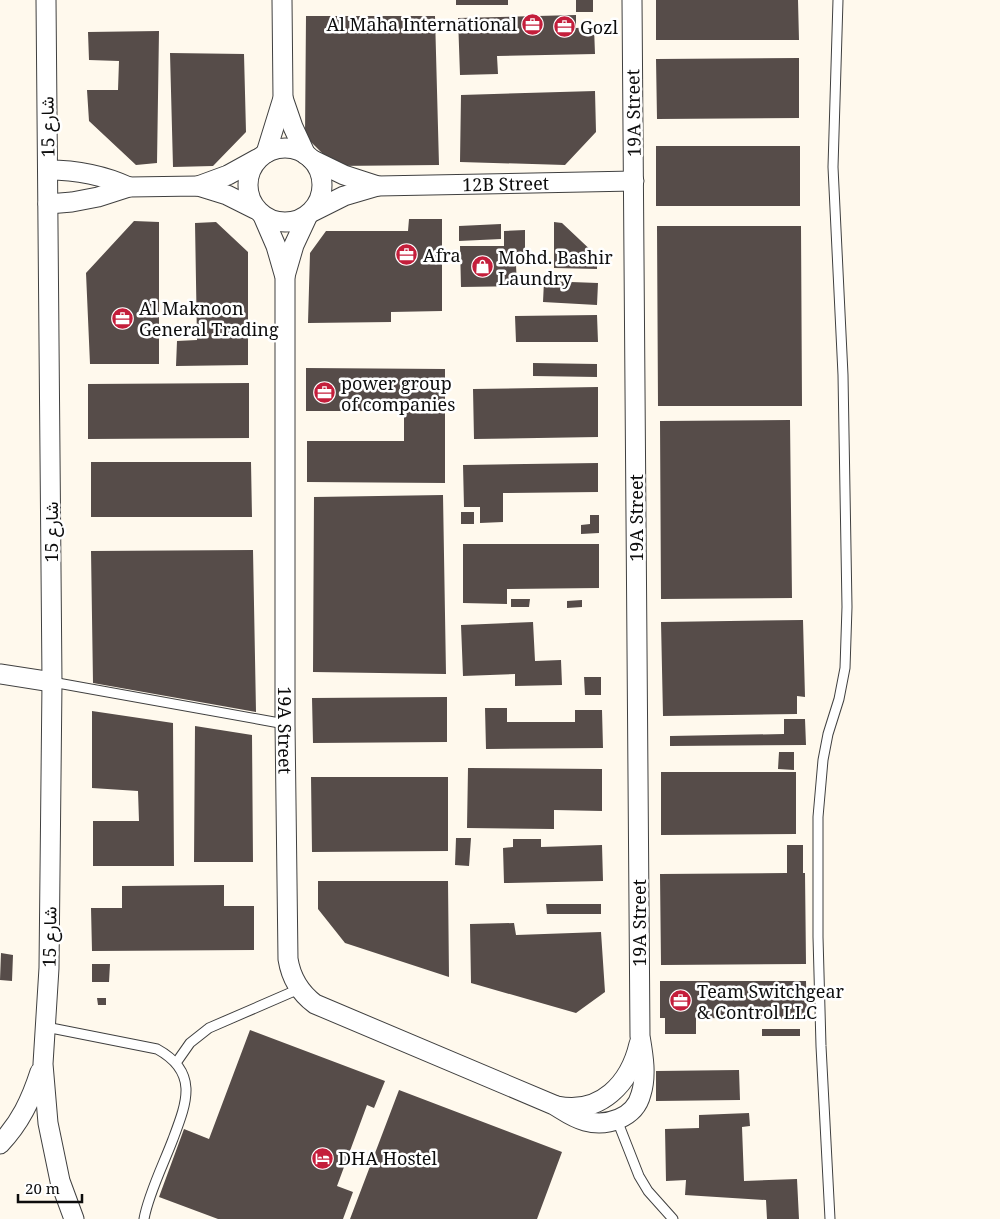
<svg xmlns="http://www.w3.org/2000/svg" width="1000" height="1219" font-family="'Noto Serif',Vazirmatn,serif">
<rect width="100%" height="100%" fill="#fff9ed"/>
<path fill="#564c49" d="M456,0H508V5H456Z
M576,0H593V12H576Z
M656,0H798L799,40H656Z
M576,15V28L594,27L595,54L497,56L498,74L460,75L458,18Z
M306,16H435L439,165L335,166L305,136Z
M159,31L157,163L136,165L89,121L87,90H118L119,61L89,60L88,32Z
M170,53L244,54L246,132L213,166L173,167Z
M799,58V118L657,119L656,59Z
M595,91L596,132L565,165L460,162L461,95Z
M656,146H800V206H656Z
M409,219H442V311L391,312V322L308,323L310,253L326,231H408Z
M134,221L159,222V364H90L86,273Z
M216,222L248,252V365L176,366L177,341L197,340L195,223Z
M554,222L562,223L597,256V269L554,268Z
M501,224V239L459,241V226Z
M657,226H801L802,406H658Z
M525,230V264L516,265L517,286L461,287L460,246H504V231Z
M544,281L598,283L597,305L543,302Z
M597,315L598,342H516L515,316Z
M533,363L597,364V377L533,376Z
M306,368L445,369V483L307,482V441H404V411H306Z
M249,383V438L88,439V384Z
M598,387V437L474,439L473,389Z
M790,420L792,598L661,599L660,421Z
M91,462H251L252,517H91Z
M598,463V492L503,493V522L480,523V507H464L463,465Z
M443,495L446,674L313,672L314,497Z
M461,512H474V524H461Z
M590,515H599V533L581,534V525L590,524Z
M463,544H599V588L507,589V604L463,603Z
M253,550L256,712L93,683L91,551Z
M511,599H530L529,607H511Z
M582,600V607L567,608V601Z
M803,620L805,697L797,696V714L663,716L661,622Z
M533,622L535,661L561,660L562,685L515,686V674L463,676L461,625Z
M584,677H601V695H585Z
M447,697V742L313,743L312,698Z
M485,708H507V722H575V710H602L603,748L486,749Z
M92,711L173,723L174,866H93V821H139L138,791L92,788Z
M784,719H805L806,745L670,746V736L784,734Z
M195,726L252,735L253,862H194Z
M779,752H794V770L778,769Z
M468,768L602,769V811L554,810V829L467,828Z
M661,772H796V834L661,835Z
M311,777H448V851L312,852Z
M456,838H471L469,866L455,865Z
M513,839H541V847L602,845L603,881L504,883L503,848L513,847Z
M787,845H803V873H805L806,964L661,965L660,874L787,873Z
M318,881H448L449,977L345,943L318,909Z
M224,885V906H254V950L92,951L91,908H122V886Z
M546,904H601V914H547Z
M514,923L516,935L601,932L605,992L576,1013L471,983L470,924Z
M1,953L13,955L12,981L0,980Z
M92,964H110L109,982H92Z
M660,981H806L807,1019L696,1018V1034H665V1018H660Z
M97,998H106V1005H98Z
M762,1029H800V1036H762Z
M250,1030L385,1081L374,1108L367,1105L337,1186L353,1192L343,1219H218L159,1197L184,1129L209,1139Z
M739,1070L740,1100L656,1101V1071Z
M399,1090L562,1152L537,1219H350Z
M749,1113L750,1126L742,1127L744,1181L797,1179L799,1219H767L766,1200L685,1195L686,1180L666,1181L665,1129L699,1128V1115Z"/>
<g fill="none" stroke-linecap="round" stroke-linejoin="round">
<defs>
<path id="lane" d="M52,682L285,724
M46,1027L157,1049C199,1072 187,1102 173,1139C164,1163 148,1195 144,1219
M176,1063L190,1043L209,1028L299,989
M617,1120L639,1176L648,1191L673,1219
M830,1219L821,1046L818,937V817L823,760L828,734L839,699L845,668L847,607L843,375L833,167L838,0"/>
<g id="street">
<path d="M46,0L52,682L49,968L43,1064L48,1123L60,1181L74,1219"/>
<path d="M283,98L293,127L306,155"/>
<circle cx="285" cy="185" r="37"/>
<path d="M266,153L283,98L282,0"/>
<path id="s1" d="M311,159L344,175L378,186L634,181"/>
<path d="M48,170C76,170 103,175 129,187"/>
<path d="M198,186L228,175L257,159"/>
<path d="M48,204L72,202L98,197L129,187L198,186L227,195L255,209"/>
<path d="M312,212L344,196L378,186"/>
<path id="s2" d="M263,216L276,246L285,277V724L288,959C291,978 299,992 315,1004L554,1105C564,1111 573,1118 585,1121C607,1127 635,1118 641,1094C647,1075 643,1054 640,1036L632,0"/>
<path d="M285,276L294,245L308,215"/>
<path d="M0,674L52,682"/>
<path d="M557,1106C601,1115 630,1083 639,1044"/>
<path d="M0,1144C20,1123 31,1100 40,1072"/>
</g>
</defs>
<use href="#lane" stroke="#404040" stroke-width="11"/>
<use href="#street" stroke="#404040" stroke-width="21"/>
<use href="#lane" stroke="#fff" stroke-width="9"/>
<use href="#street" stroke="#fff" stroke-width="19"/>
</g>
<defs>
<symbol id="office-disc" viewBox="-11 -11 22 22"><circle r="9.5" fill="#c41e3b" stroke="#fff"/><path d="M-6-3h4V-5.5h4V-3h4V5H-6ZM-1-4.5V-3h2v-1.5ZM-6 0V1H6V0Z" fill="#fff"/></symbol>
<symbol id="shop-disc" viewBox="-11 -11 22 22"><circle r="9.5" fill="#c41e3b" stroke="#fff"/><path d="M-5-2.5h2.3a2.7 3.5 0 0 1 5.4 0H5L5.5 6h-11ZM-1.5-2.5h3a1.5 2.3 0 0 0-3 0Z" fill="#fff"/></symbol>
<symbol id="hotel-disc" viewBox="-11 -11 22 22"><circle r="9.5" fill="#c41e3b" stroke="#fff"/><path d="M-6-4.5h1.5V1H6V5H4.5V3h-9V5H-6ZM-4 0a1.8 1.8 0 1 1 3.6 0ZM.5 0V-2.5h3Q6-2.5 6 0Z" fill="#fff"/></symbol>
</defs>
<g fill-rule="evenodd">
<use href="#office-disc" x="520" y="12" width="25" height="25"/>
<use href="#office-disc" x="552" y="14" width="25" height="25"/>
<use href="#office-disc" x="394" y="242" width="25" height="25"/>
<use href="#shop-disc" x="470" y="254" width="25" height="25"/>
<use href="#office-disc" x="110" y="306" width="25" height="25"/>
<use href="#office-disc" x="312" y="380" width="25" height="25"/>
<use href="#office-disc" x="668" y="988" width="25" height="25"/>
<use href="#hotel-disc" x="310" y="1146" width="25" height="25"/>
</g>
<g text-anchor="middle" dominant-baseline="central" stroke-width="5" stroke-linejoin="round" paint-order="stroke">
<g font-size="18" fill="#0d0d0d" stroke="#fff" text-anchor="start">
<text x="517" y="24" text-anchor="end">Al Maha International</text>
<text x="580" y="27">Gozl</text>
<text x="423" y="255">Afra</text>
<text x="498" y="257">Mohd. Bashir<tspan x="498" dy="21">Laundry</tspan></text>
<text x="139" y="308">Al Maknoon<tspan x="139" dy="21">General Trading</tspan></text>
<text x="341" y="383">power group<tspan x="341" dy="21">of companies</tspan></text>
<text x="697" y="991">Team Switchgear<tspan x="697" dy="21">&amp; Control LLC</tspan></text>
<text x="338" y="1158">DHA Hostel</text>
</g>
<g font-size="18" fill="#0d0d0d" stroke="#fff">
<text transform="translate(633 113) rotate(-91)">19A Street</text>
<text transform="translate(47 127) rotate(-91)">شارع 15</text>
<text stroke="none"><textPath href="#s1" startOffset="200">12B Street</textPath></text>
<text transform="translate(636 518) rotate(-90)">19A Street</text>
<text transform="translate(51 532) rotate(-90)">شارع 15</text>
<text stroke="none"><textPath href="#s2" startOffset="518">19A Street</textPath></text>
<text transform="translate(639 923) rotate(-90)">19A Street</text>
<text transform="translate(49 937) rotate(-89)">شارع 15</text>
</g>
</g>
<path d="M18 1194v8h64v-8" fill="none" stroke="#0d0d0d" stroke-width="2.5"/>
<text x="25" y="1194" font-size="15" fill="#0d0d0d" stroke="#ffffff" stroke-width="4" paint-order="stroke">20 m</text>
</svg>
